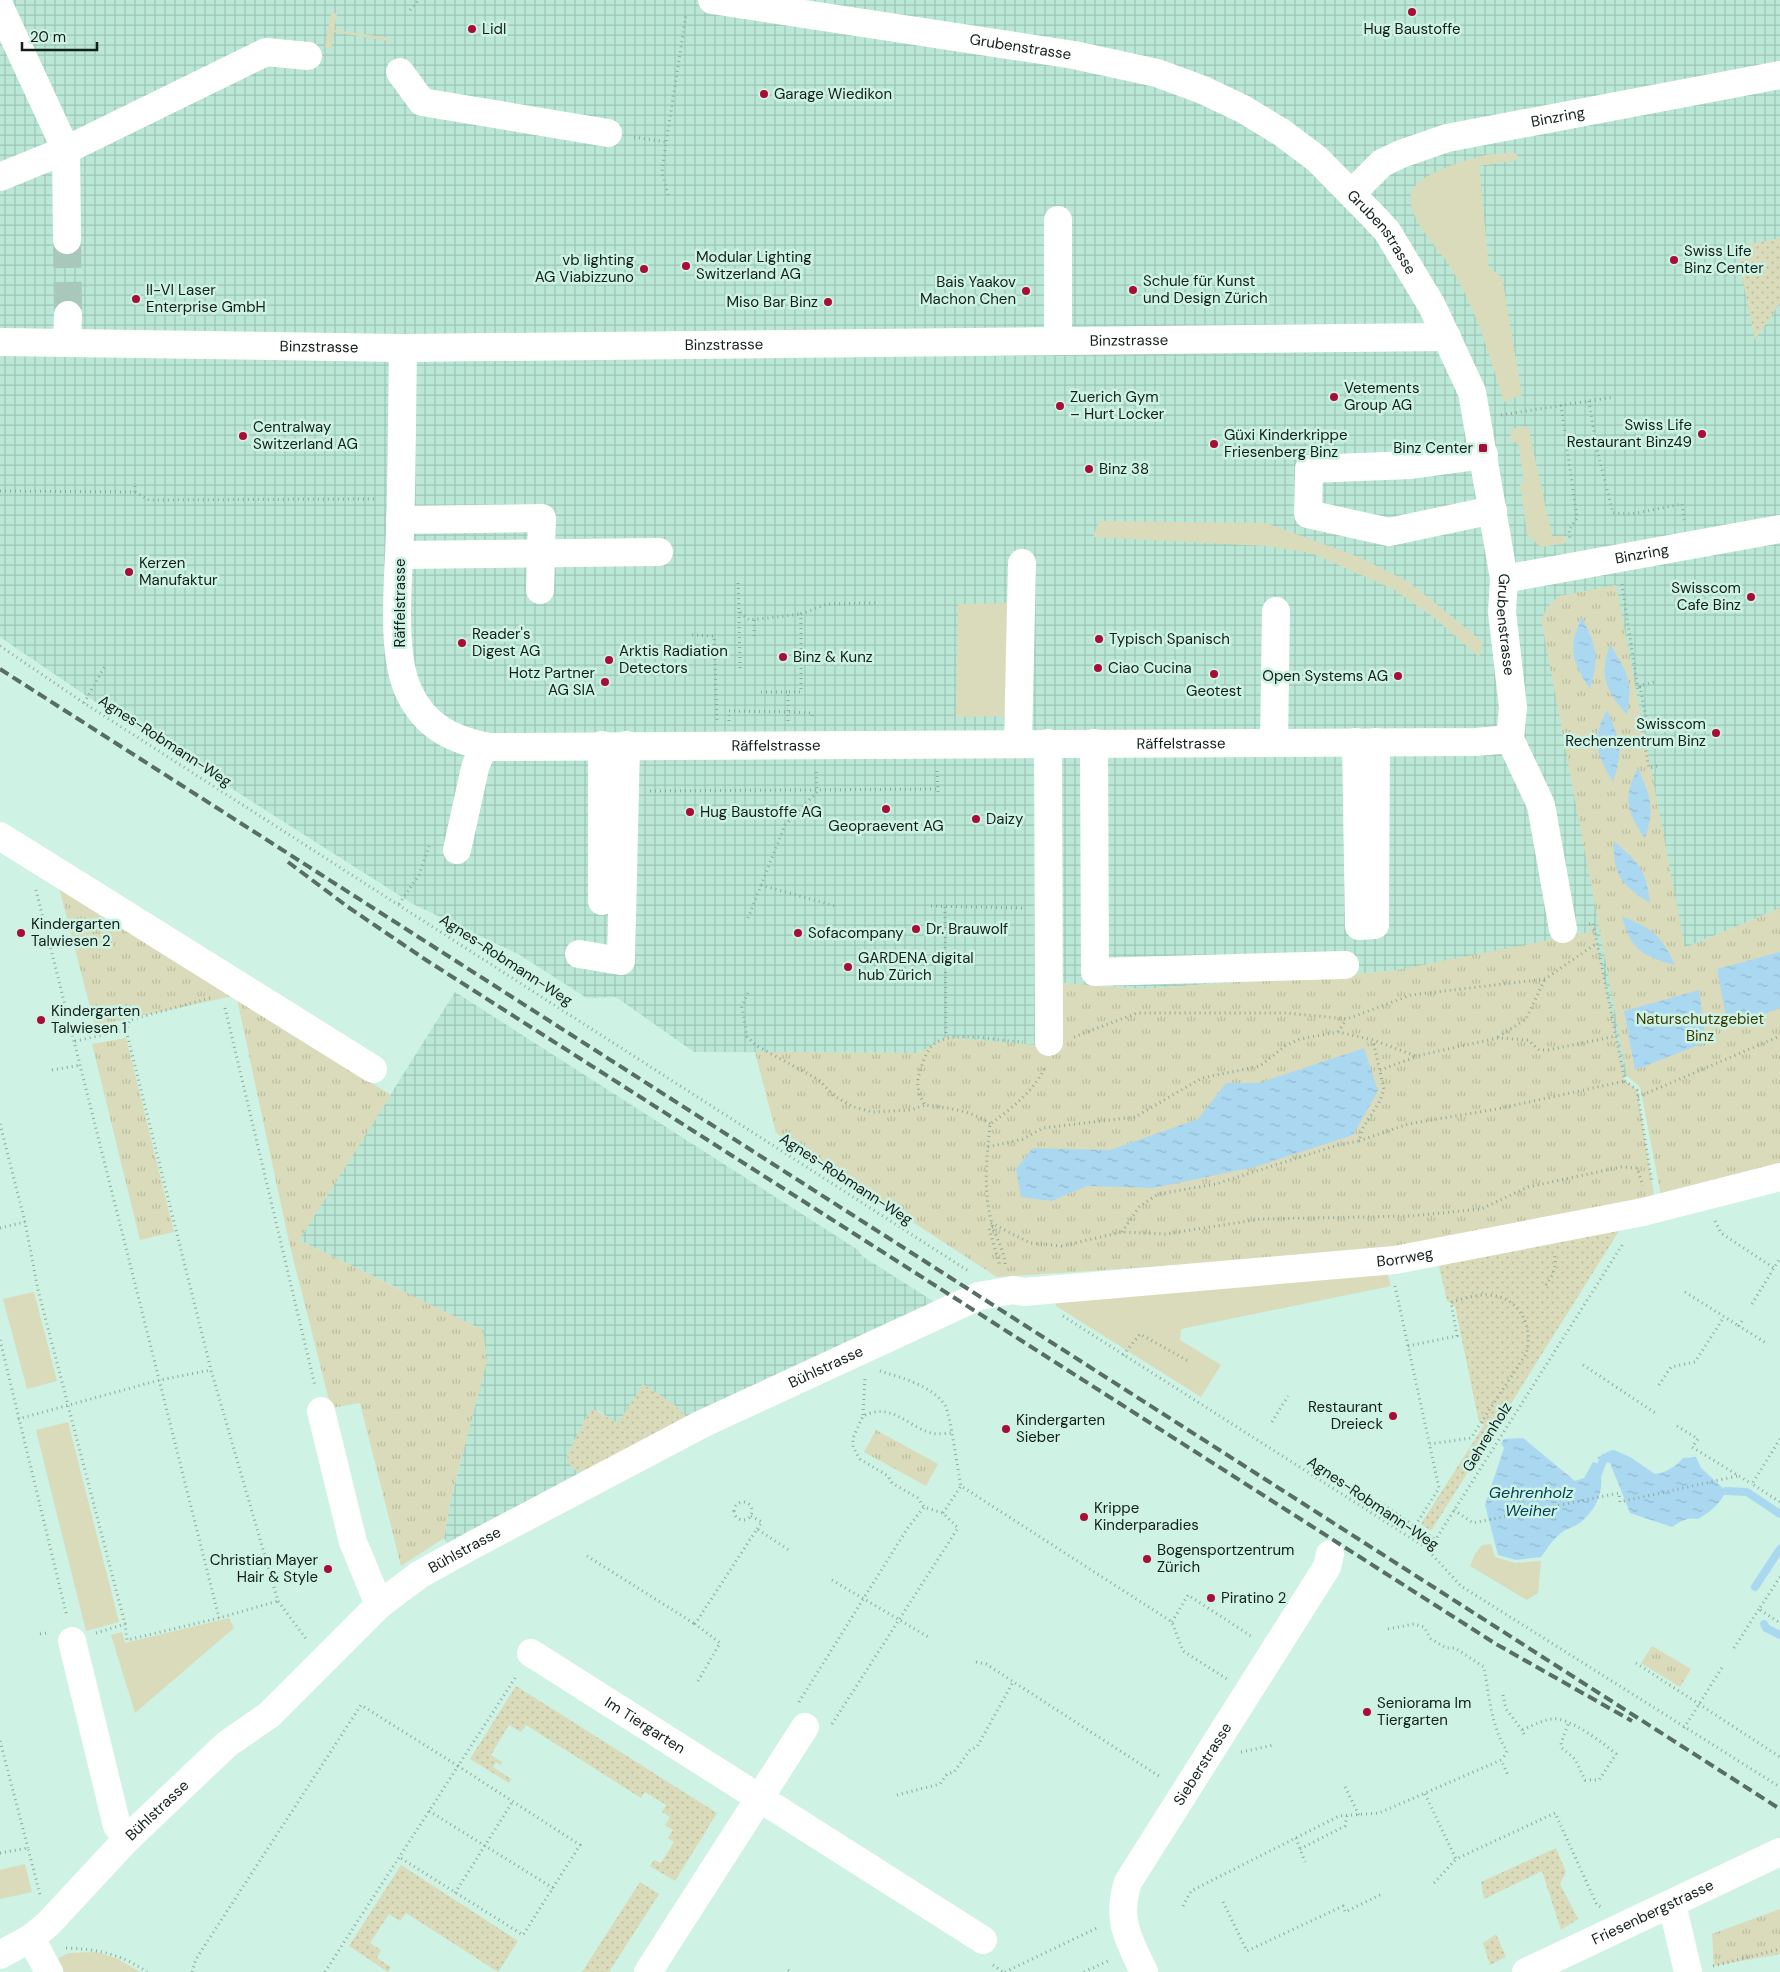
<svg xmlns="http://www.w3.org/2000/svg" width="1780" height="1972" font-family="'DM Sans',sans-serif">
<defs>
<pattern id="industrial-grid" width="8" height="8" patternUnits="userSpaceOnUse" patternTransform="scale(1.25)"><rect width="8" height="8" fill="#bae7d6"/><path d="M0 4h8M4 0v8" fill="none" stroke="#9fc6b7"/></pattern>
<pattern id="park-tufts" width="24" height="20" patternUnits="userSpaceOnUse" patternTransform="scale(1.25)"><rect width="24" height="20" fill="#dadbba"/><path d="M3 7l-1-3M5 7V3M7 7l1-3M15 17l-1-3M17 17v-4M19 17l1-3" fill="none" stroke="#babc9f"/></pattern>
<pattern id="garden-dots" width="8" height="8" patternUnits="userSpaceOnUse" patternTransform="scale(1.25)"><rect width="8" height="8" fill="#dadbba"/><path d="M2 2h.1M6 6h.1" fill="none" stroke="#babc9f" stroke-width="1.8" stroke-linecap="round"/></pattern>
<pattern id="water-ripples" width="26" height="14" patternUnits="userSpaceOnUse" patternTransform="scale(1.25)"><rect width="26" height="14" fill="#abd8f1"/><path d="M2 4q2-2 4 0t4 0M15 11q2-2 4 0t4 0" fill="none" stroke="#92b9ce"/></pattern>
</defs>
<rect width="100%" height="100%" fill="#cef2e4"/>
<path fill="url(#industrial-grid)" d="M0,0H1780V908L1611,979L1627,1076L1597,1081L1571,939L1392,971L1141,989L1060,983L1059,1047L919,1053L694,1052L616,997L587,998L520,955L413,904L91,699L0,637Z
M455,992L858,1250L862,1256L939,1305L688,1418L672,1403L618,1424L599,1411L589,1412L567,1455L587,1471L449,1546L444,1538L450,1502L462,1457L400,1289L299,1240Z"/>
<path fill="#dadbba" d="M331,12L337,14L334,30L390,38V41L334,32L331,49L325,47Z
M1517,153V160L1479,166L1489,268L1502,277L1522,395L1504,402C1489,354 1476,307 1449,265C1435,244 1407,219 1411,193C1414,175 1476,155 1494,154C1502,153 1509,153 1517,153Z
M1528,426L1552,536H1566V543L1541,547L1527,535L1520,483L1524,482L1518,442H1510L1511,429Z
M1099,521L1266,523L1359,557L1409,582L1483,642L1479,657L1436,619L1393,589L1311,553L1266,546L1093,537Z
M1012,603L1007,716L956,717L958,604Z
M1386,1268L1391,1286L1181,1329L1180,1340L1221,1365L1201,1397L1056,1306L1053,1297Z
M34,1292L57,1381L27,1389L3,1299Z
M68,1422L119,1622L86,1631L36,1430Z
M1491,1544L1495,1557L1515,1563L1541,1561L1538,1593L1527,1600L1470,1566L1475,1554L1482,1545Z
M229,1618L234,1628L135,1713L111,1635L122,1632L125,1643Z
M25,1864L32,1892L0,1899V1870Z
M97,1952L118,1959L140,1972H64L58,1958L69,1953Z"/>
<path fill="url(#park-tufts)" d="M1616,585L1685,948L1780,908V1168L1662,1201L1640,1087L1627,1076L1541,619L1549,605L1559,596Z
M57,880L233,996L95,1026Z
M1593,923L1625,1081L1637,1090L1656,1208L1408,1250L997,1277L776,1133L755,1052L919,1053L946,1037L1058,1047L1060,983L1141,989L1392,971L1590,932Z
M237,999L391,1095L299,1240L483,1330L487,1361L450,1502L444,1538L401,1566L360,1403L331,1408L289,1242Z
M126,1038L174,1232L140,1240L92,1044Z
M876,1430L938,1464L926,1486L864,1452Z
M1652,1646L1691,1669L1680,1687L1641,1663Z
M1780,1909V1954L1714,1966L1712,1934Z"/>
<path fill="url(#garden-dots)" d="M1780,238V303L1755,340L1736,247Z
M1624,1223L1431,1531L1421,1524L1484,1425L1479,1422L1455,1306L1447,1301L1438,1262Z
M643,1384L672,1403L688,1418L587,1471H576L569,1464L567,1455L589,1412L593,1409L618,1423Z
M516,1686L717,1813L675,1881L650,1866L654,1860L661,1863L674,1842L668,1838L673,1830L665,1825L670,1817L662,1812L666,1805L645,1792L641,1798L526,1725L521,1732L509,1725L491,1755L502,1762L500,1765L496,1762L493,1767L511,1779L509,1783L470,1759Z
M1556,1848L1566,1872L1560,1884L1578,1919L1561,1930L1542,1871L1484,1899L1481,1882Z
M401,1865L518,1941L498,1972L406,1913L400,1921L389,1914L370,1943L381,1950L377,1958L391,1967L388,1972L349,1946Z
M640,1882L659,1894L609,1972H582Z
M1496,1934L1506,1957L1490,1965L1483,1943Z"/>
<path fill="url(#water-ripples)" d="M1582,617C1596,648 1600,655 1590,689C1572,662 1567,648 1582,617Z
M1610,644C1628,674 1633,680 1627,715C1605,690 1599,676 1610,644Z
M1607,710C1620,741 1624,748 1613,782C1596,754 1591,739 1607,710Z
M1638,768C1651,799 1655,806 1645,839C1627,812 1622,798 1638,768Z
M1614,841C1639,864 1646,868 1650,903C1623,886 1612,875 1614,841Z
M1622,916C1653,930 1660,933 1675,965C1643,957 1630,949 1622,916Z
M1780,952V1008L1728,1028L1717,969Z
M1699,990L1706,1042L1635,1070L1624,1011Z
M1364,1048L1378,1091L1353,1135L1255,1167L1153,1188L1087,1186L1052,1201L1021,1197L1016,1169L1033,1148L1110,1150L1198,1119L1226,1083H1259Z
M1523,1438L1575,1481L1584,1478L1593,1462L1597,1463C1607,1484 1599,1507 1581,1522C1575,1527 1567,1528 1561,1533C1553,1539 1547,1549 1541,1557L1516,1560L1498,1555L1485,1505L1504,1448L1501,1443L1504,1439Z
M1622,1454C1635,1481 1666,1479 1683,1458L1696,1457L1701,1468L1726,1491C1721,1503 1709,1513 1698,1519C1687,1517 1681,1521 1672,1527L1630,1513L1610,1463L1600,1461L1597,1457Z"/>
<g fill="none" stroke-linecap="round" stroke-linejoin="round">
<path stroke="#abd8f1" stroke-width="8" d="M1597,1476L1604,1458L1613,1454L1629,1461L1655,1479
M1726,1491L1747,1492L1780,1514
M1755,1587L1780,1549
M1764,1624L1766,1628L1780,1635"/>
<path stroke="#a8c8bc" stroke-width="28" stroke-dasharray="28 14" stroke-linecap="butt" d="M67,240L68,315"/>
<path stroke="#8eaa9f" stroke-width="3" stroke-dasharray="1 4" stroke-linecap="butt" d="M410,10L419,0
M634,137L666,142
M668,195L662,172L664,156L686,15
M1589,401L1597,450L1613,513L1631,514L1682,504L1684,520
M1561,405L1577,518L1569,530L1570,541
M1501,415L1614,397
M0,491L135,492V484
M135,492L149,500L375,499
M738,583L739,611L749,620L801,614
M1622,584L1638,690L1640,686L1657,681
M739,612L740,671
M754,620V637
M692,635L714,636L717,721
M0,646L84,703L970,1272
M1640,686L1648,728L1642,730L1649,768L1657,766
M761,692H788
M84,703L105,666
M729,721V711L788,712V692H801V614L827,604L876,603
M788,721V712L812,713V719
M937,771L938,792
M650,791L938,789
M761,885L835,906
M36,890L219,1618
M399,904L419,875L429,846
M931,906L1023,908
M945,907L946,1037
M748,918L785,825L817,792L816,771
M1589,924L1593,923L1625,1081L1637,1090L1652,1183
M748,993L742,1007L747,1037L757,1046L819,1080L834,1096L854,1107L872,1112L911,1110L925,1105
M210,998L130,1020L126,1030L211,1370L278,1601L307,1640
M225,1008L315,1386
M1338,1032L1346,1020
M1074,1037L1137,1013H1286L1347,1019L1411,995L1545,979L1597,943
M1498,1037L1526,1019L1545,979
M75,1041L126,1030
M52,1070L81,1065
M1380,1070L1416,1057
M1638,1097L1780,1036
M0,1124L25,1222L38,1290L125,1624
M990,1124C971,1110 948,1108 925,1105C916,1090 916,1081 922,1065C924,1059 928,1049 933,1045C951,1028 1000,1042 1023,1042
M1359,1141L1408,1124L1497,1109L1625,1081
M988,1147L1023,1139L1043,1128L1135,1117L1202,1078L1260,1066L1285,1046L1300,1039L1338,1032L1373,1040L1416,1056L1498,1038L1528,1040L1539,1050H1548L1616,1036
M1715,1221L1721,1233L1774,1268
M991,1223L1030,1243L1062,1246L1122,1232L1166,1234L1261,1219L1412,1216L1481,1209L1528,1187L1621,1167L1637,1168L1643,1186
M993,1227L989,1228L1000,1266
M0,1228L25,1222
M1122,1232L1139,1207L1158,1194L1216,1184L1338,1145L1359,1141L1363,1128L1380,1101L1384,1089L1373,1041
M1005,1264C1004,1249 994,1235 991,1220C983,1188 987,1157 990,1124C1010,1110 1035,1090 1045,1067
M1546,1285C1552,1276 1558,1266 1554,1255
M1395,1286L1439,1488L1415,1526
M1685,1292L1739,1326
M1752,1304L1780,1258
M1063,1316L1425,1547L1461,1586L1780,1787
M1742,1321L1739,1326L1766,1343
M0,1340L67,1617
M1408,1346L1457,1336L1451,1302C1462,1299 1477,1294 1489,1295C1520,1297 1534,1327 1526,1354L1471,1438L1430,1444
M1123,1355L1140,1334L1190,1362
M1583,1365L1657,1414
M880,1371C902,1378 931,1385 945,1405C950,1413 958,1472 961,1486L1172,1622L1183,1651L1227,1679
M1659,1385L1671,1367L1695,1362L1724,1317
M863,1415L865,1377
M18,1419L160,1380L211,1370
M1272,1422L1288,1396
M1677,1426L1698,1439L1692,1447L1752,1484
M1780,1439L1752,1484L1780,1502
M1379,1502L1436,1540
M734 1511a9 9 0 1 1 18 0a9 9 0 1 1-18 0Z
M1454,1510L1473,1523L1619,1493L1620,1502L1737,1476
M943,1513L961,1486
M751,1516L762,1522L757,1529
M1429,1550L1624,1242
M587,1556L695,1624
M1780,1577L1759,1609L1780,1623
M832,1580L930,1638
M1172,1622L1188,1595L1251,1636
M1388,1629L1414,1624L1424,1627L1431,1639L1446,1648H1455L1484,1667C1489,1694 1491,1727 1507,1751L1502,1760
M96,1633L125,1624L127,1640L219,1618L278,1601
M40,1634L47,1633
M1734,1648L1759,1609
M976,1662L986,1664L1162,1778
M1636,1663L1780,1757
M698,1681L720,1643L695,1624L757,1529L789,1550
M1503,1695L1506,1709L1522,1730
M799,1702L907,1529L924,1507
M832,1724L958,1528L943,1513L924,1507L918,1498L892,1483L888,1476L860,1459L853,1447V1438L863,1416C892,1402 905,1425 931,1433C937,1435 945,1433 951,1433
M1684,1728L1723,1666
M1524,1734L1522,1730C1532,1726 1542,1720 1552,1719C1567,1716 1604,1743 1616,1754L1599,1780H1585L1575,1759L1562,1748L1561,1743L1569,1722
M0,1741L28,1848
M1241,1752L1274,1745
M1345,1787L1359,1815
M1425,1794L1456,1859L1555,1813L1597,1905L1601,1907
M897,1795L940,1784L947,1774L954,1772L970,1750L977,1747L1013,1682
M429,1811L553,1888
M1296,1838L1305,1862
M1300,1849L1345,1826L1347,1816
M0,1853L28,1848L40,1895
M1434,1883L1456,1859
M455,1893L513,1801
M1223,1902L1247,1951L1343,1906L1345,1912L1382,1894
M1183,1906L1191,1891L1339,1816L1379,1813L1501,1760L1508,1775
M66,1948C97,1949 121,1954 147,1972
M993,1965L1003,1972
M1713,1966L1780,1949
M788,1970L791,1972
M192,1972L196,1959L361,1705L458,1766L517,1675
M325,1972C369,1903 414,1835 458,1766L580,1845L523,1935L399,1857
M1005,1972L1099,1927
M1084,1972L1110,1960"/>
<g stroke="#fff" stroke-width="28">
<path id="s1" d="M712,0L1074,55L1157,73L1203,90L1243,109L1281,132L1317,159L1372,215L1387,231L1432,306L1472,392L1504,579L1502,612L1513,707L1510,739L1541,805L1563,929"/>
<path d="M0,7L66,150L67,240"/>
<path d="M400,72L422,102L608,133"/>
<path d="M0,177L66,150L266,52L308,56"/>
<path id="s2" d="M1352,193L1382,163L1401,154L1447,138L1780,75"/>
<path d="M1058,220V341"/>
<path d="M67,341L68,315"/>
<path id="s3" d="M0,342L403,348L1447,337"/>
<path id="s4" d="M403,348C402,409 402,470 400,530C399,575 390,653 409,692C425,727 454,741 490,747L1476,742L1510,739"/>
<path d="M1484,455L1411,465L1309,469L1308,514L1389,532L1493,510"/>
<path d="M400,520L542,518L540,590"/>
<path d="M400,555L659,552"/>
<path id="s5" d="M1504,579L1780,529"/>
<path d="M1274,742L1276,611"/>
<path d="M1356,742L1359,926L1375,925L1376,742"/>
<path d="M1018,743L1022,563"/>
<path d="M1048,743L1049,1042"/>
<path d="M1094,743L1095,972L1345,965"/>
<path d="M0,836L373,1069"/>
<path d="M457,850L475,768L483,746"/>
<path d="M602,901V745"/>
<path d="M579,954L621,961L626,745"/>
<path d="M321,1411L353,1542L379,1605"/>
<path d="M72,1641L117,1826L128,1838"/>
<path id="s6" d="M531,1653L983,1940"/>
<path d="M1672,1904L1688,1972"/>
<path d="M31,1938L49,1972"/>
<path id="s7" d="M0,1955L31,1938L48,1924L128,1838L227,1744L269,1715L379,1605L419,1575L471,1546L702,1424L979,1296L1013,1290L1024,1292L1395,1260L1643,1212L1780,1177"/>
<path d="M648,1972L805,1727"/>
<path id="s8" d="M1144,1972C1128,1938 1116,1920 1128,1882L1327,1567L1330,1554"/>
<path id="s9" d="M1526,1972L1780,1852"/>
</g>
<path stroke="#576d65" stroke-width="4" stroke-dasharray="10 5" stroke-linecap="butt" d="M0,669L1780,1809
M288,862L348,907L426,960L1496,1644L1632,1721"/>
</g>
<g fill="#a70d37" stroke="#cef2e4" stroke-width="2">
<circle cx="1412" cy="12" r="5"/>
<circle cx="472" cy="29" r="5"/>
<circle cx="764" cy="94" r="5"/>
<circle cx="1674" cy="260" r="5"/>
<circle cx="686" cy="266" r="5"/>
<circle cx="644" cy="269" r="5"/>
<circle cx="1133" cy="290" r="5"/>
<circle cx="1026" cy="291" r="5"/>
<circle cx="136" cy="299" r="5"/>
<circle cx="828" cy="302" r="5"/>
<circle cx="1334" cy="397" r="5"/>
<circle cx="1060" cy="406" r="5"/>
<circle cx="1702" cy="434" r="5"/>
<circle cx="243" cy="436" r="5"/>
<circle cx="1214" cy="444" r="5"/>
<rect x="1478" y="443" width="10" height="10" rx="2.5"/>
<circle cx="1089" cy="469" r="5"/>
<circle cx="129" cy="572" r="5"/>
<circle cx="1751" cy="597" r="5"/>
<circle cx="1099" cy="639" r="5"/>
<circle cx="462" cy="643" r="5"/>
<circle cx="783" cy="657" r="5"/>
<circle cx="609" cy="660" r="5"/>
<circle cx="1098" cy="668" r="5"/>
<circle cx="1214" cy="674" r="5"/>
<circle cx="1398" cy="676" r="5"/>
<circle cx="605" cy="682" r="5"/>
<circle cx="1716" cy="733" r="5"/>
<circle cx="886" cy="809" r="5"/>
<circle cx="690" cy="812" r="5"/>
<circle cx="976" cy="819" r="5"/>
<circle cx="916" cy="929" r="5"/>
<circle cx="21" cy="933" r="5"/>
<circle cx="798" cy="933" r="5"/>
<circle cx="848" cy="967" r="5"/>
<circle cx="41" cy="1020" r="5"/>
<circle cx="1393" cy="1416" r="5"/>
<circle cx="1006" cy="1429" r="5"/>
<circle cx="1084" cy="1517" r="5"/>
<circle cx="1147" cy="1559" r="5"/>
<circle cx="328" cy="1569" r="5"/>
<circle cx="1211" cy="1598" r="5"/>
<circle cx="1367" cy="1712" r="5"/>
</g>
<g text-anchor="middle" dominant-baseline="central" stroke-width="5" stroke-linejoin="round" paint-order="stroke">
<g font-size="15" fill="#121f1b" stroke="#cef2e4" text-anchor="start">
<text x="482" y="29">Lidl</text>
<text x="1412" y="29" text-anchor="middle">Hug Baustoffe</text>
<text x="774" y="94">Garage Wiedikon</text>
<text x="1684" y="251">Swiss Life<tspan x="1684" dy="17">Binz Center</tspan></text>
<text x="696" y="257">Modular Lighting<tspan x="696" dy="17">Switzerland AG</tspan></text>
<text x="634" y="260" text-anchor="end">vb lighting<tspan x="634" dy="17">AG Viabizzuno</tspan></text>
<text x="1143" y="281">Schule für Kunst<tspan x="1143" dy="17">und Design Zürich</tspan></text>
<text x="1016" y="282" text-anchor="end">Bais Yaakov<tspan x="1016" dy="17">Machon Chen</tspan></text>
<text x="146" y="290">II-VI Laser<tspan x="146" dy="17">Enterprise GmbH</tspan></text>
<text x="818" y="302" text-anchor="end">Miso Bar Binz</text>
<text x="1344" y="388">Vetements<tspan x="1344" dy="17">Group AG</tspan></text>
<text x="1070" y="397">Zuerich Gym<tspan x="1070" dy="17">– Hurt Locker</tspan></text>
<text x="1692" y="425" text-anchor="end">Swiss Life<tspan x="1692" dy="17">Restaurant Binz49</tspan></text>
<text x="253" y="427">Centralway<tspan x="253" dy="17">Switzerland AG</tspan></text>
<text x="1224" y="435">Güxi Kinderkrippe<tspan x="1224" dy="17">Friesenberg Binz</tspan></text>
<text x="1473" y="448" text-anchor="end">Binz Center</text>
<text x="1099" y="469">Binz 38</text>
<text x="139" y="563">Kerzen<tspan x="139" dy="17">Manufaktur</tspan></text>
<text x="1741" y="588" text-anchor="end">Swisscom<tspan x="1741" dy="17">Cafe Binz</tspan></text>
<text x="472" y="634">Reader's<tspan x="472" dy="17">Digest AG</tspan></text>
<text x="1109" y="639">Typisch Spanisch</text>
<text x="619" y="651">Arktis Radiation<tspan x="619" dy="17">Detectors</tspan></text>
<text x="793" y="657">Binz &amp; Kunz</text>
<text x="1108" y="668">Ciao Cucina</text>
<text x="595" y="673" text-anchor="end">Hotz Partner<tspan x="595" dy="17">AG SIA</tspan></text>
<text x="1388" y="676" text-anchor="end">Open Systems AG</text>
<text x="1214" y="691" text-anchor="middle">Geotest</text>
<text x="1706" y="724" text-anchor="end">Swisscom<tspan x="1706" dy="17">Rechenzentrum Binz</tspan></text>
<text x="700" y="812">Hug Baustoffe AG</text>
<text x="986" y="819">Daizy</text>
<text x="886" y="826" text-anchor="middle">Geopraevent AG</text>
<text x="31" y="924">Kindergarten<tspan x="31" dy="17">Talwiesen 2</tspan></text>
<text x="926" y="929">Dr. Brauwolf</text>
<text x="808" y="933">Sofacompany</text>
<text x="858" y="958">GARDENA digital<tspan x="858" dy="17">hub Zürich</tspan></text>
<text x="51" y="1011">Kindergarten<tspan x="51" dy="17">Talwiesen 1</tspan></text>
<text x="1383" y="1407" text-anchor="end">Restaurant<tspan x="1383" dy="17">Dreieck</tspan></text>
<text x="1016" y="1420">Kindergarten<tspan x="1016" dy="17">Sieber</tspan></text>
<text x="1094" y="1508">Krippe<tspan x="1094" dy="17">Kinderparadies</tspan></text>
<text x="1157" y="1550">Bogensportzentrum<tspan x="1157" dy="17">Zürich</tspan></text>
<text x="318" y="1560" text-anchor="end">Christian Mayer<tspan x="318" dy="17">Hair &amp; Style</tspan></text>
<text x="1221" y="1598">Piratino 2</text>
<text x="1377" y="1703">Seniorama Im<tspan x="1377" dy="17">Tiergarten</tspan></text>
</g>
<g font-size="15" fill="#121f1b" stroke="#cef2e4">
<text stroke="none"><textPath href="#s1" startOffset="312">Grubenstrasse</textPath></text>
<text stroke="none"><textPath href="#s2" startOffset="225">Binzring</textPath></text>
<text stroke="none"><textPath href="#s1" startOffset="732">Grubenstrasse</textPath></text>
<text stroke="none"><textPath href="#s3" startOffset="1129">Binzstrasse</textPath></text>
<text stroke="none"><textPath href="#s3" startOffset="724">Binzstrasse</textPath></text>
<text stroke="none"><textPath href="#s3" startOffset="319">Binzstrasse</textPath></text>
<text stroke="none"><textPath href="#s5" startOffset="140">Binzring</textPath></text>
<text transform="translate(400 603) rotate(-90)">Räffelstrasse</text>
<text stroke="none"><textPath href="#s1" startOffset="1152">Grubenstrasse</textPath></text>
<text transform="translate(165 741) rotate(33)">Agnes-Robmann-Weg</text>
<text stroke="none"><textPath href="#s4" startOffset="1139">Räffelstrasse</textPath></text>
<text stroke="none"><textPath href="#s4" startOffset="734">Räffelstrasse</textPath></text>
<text transform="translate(506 960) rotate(33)">Agnes-Robmann-Weg</text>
<text transform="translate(846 1179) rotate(33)">Agnes-Robmann-Weg</text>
<text stroke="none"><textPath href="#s7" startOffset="1622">Borrweg</textPath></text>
<text stroke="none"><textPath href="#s7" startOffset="1025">Bühlstrasse</textPath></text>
<text transform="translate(1487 1437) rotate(-58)">Gehrenholz</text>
<text transform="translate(1373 1503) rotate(34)">Agnes-Robmann-Weg</text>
<text stroke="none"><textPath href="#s7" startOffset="620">Bühlstrasse</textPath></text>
<text stroke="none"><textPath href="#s6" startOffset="135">Im Tiergarten</textPath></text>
<text stroke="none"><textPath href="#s8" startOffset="234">Sieberstrasse</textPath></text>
<text stroke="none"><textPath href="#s7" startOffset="215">Bühlstrasse</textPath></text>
<text stroke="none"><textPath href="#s9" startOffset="140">Friesenbergstrasse</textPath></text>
</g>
<g font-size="15" fill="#3b3a03" stroke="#cef2e4">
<text x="1700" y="1019">Naturschutzgebiet<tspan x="1700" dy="17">Binz</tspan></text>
</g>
<g font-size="16" font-style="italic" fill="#04415a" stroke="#cef2e4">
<text x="1531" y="1492">Gehrenholz<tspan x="1531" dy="18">Weiher</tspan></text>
</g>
</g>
<path d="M22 42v8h75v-8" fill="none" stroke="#121f1b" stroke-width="2.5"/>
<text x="30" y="42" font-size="15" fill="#121f1b" stroke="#cef2e4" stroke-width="4" paint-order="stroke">20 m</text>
</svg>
